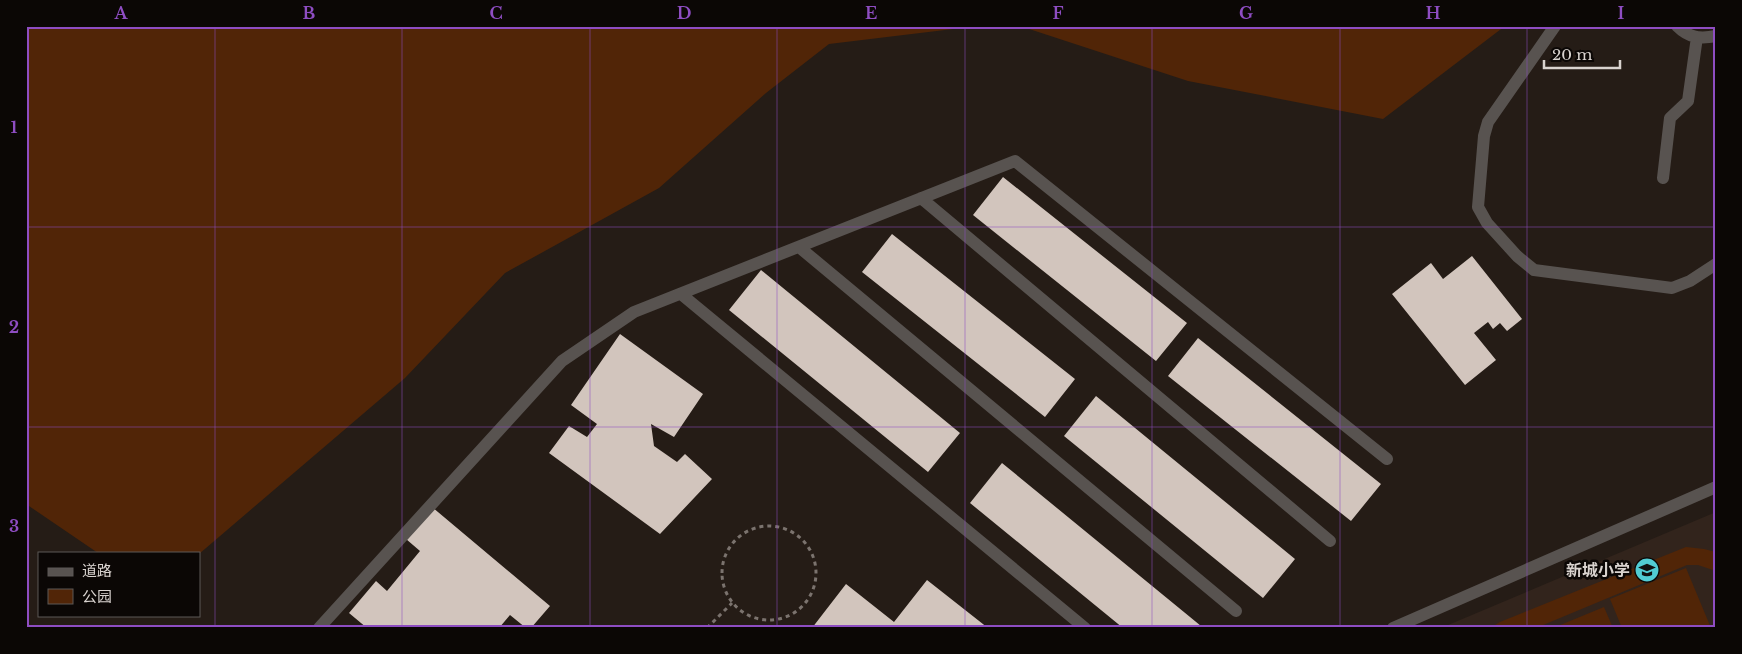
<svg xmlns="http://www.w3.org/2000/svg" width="1742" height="654" font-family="'Libre Baskerville','Noto Sans SC',serif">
<rect width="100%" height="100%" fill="#251c16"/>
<path fill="#32241c" d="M1716,512V628H1441Z"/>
<path fill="#512507" d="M26,26H978L829,44L766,93L659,188L505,273L405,378L199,554V553H98L26,504Z
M1020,26H1505L1383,119L1188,81Z
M1686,547L1704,549L1716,552V571L1698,565H1687L1536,628H1490L1500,622Z
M1686,568L1711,628H1622L1610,599Z
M1604,607L1613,628H1553Z"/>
<path fill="#d2c5bd" d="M1003,177L1187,323L1156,361L973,215Z
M892,234L1075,379L1045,417L862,272Z
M1472,256L1522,319L1507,331L1500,323L1493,329L1488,322L1474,333L1496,360L1465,385L1392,294L1431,263L1443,279Z
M761,270L960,433L928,472L729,310Z
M620,334L703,394L674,437L651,424L654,446L677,462L685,454L712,479L660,534L549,453L569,426L587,437L597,424L571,405Z
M1198,338L1381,484L1351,521L1168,376Z
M1096,396L1295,559L1263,598L1064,436Z
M1002,463L1201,626L1200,628H1123L970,503Z
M432,507L550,606L531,628H526L510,615L499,628H367L349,613L376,581L387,591L420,551L406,539Z
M927,580L988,628H812L846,584L894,622Z"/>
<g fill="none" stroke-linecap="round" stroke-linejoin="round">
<path stroke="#7b736e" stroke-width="3" stroke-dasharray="4 4" stroke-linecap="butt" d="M722 573a47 47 0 1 1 94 0a47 47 0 1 1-94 0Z
M707,628L732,603"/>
<path stroke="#585350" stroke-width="12" d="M1555,26L1488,122L1484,136L1478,207L1487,223L1517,256L1534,270L1672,288L1690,281L1716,264
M1677,26C1689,38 1700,39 1716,36
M1663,178L1670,118L1688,101L1697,37
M921,198L1330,541
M799,247L1236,611
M681,294L1085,628
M319,628L562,361L634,312L1015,161L1387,459
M1393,628L1716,487"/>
</g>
<path fill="none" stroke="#8e4dc2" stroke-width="1" stroke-opacity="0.55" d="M215,26V628M402,26V628M590,26V628M777,26V628M965,26V628M1152,26V628M1340,26V628M1527,26V628M26,227H1716M26,427H1716"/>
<defs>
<symbol id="school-disc" viewBox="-11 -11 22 22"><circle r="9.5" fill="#51ccd3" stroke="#0b0705"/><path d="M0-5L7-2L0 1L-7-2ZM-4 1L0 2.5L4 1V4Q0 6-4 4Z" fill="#111"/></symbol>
</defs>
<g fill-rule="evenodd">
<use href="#school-disc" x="1633" y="556" width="28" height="28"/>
</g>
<g text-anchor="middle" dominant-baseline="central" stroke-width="5" stroke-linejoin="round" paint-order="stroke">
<g font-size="16" font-weight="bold" fill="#d9d3cf" stroke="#0b0705" text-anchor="end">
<text x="1630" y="570">新城小学</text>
</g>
</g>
<rect width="1742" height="654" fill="none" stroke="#0b0705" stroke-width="55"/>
<rect x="38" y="552" width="162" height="65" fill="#0b0705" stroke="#5d5956"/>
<rect x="48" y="568" width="25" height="8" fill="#585350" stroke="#5d5956"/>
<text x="82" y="576" font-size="15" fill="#d9d3cf">道路</text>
<rect x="48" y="589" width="25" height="15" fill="#512507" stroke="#5d5956"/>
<text x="82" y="602" font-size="15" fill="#d9d3cf">公园</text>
<path d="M1544 60v8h76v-8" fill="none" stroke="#d9d3cf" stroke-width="2.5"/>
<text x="1552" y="60" font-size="15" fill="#d9d3cf" stroke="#0b0705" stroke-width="4" paint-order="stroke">20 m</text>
<rect x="28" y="28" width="1686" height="598" fill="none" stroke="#8e4dc2" stroke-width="2"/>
<g font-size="16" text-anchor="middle" font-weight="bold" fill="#8e4dc2">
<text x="121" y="19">A</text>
<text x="309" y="19">B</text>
<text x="496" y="19">C</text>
<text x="684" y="19">D</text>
<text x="871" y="19">E</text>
<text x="1058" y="19">F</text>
<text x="1246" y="19">G</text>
<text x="1433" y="19">H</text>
<text x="1621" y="19">I</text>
<text x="14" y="133">1</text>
<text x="14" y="333">2</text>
<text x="14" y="532">3</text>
</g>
</svg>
